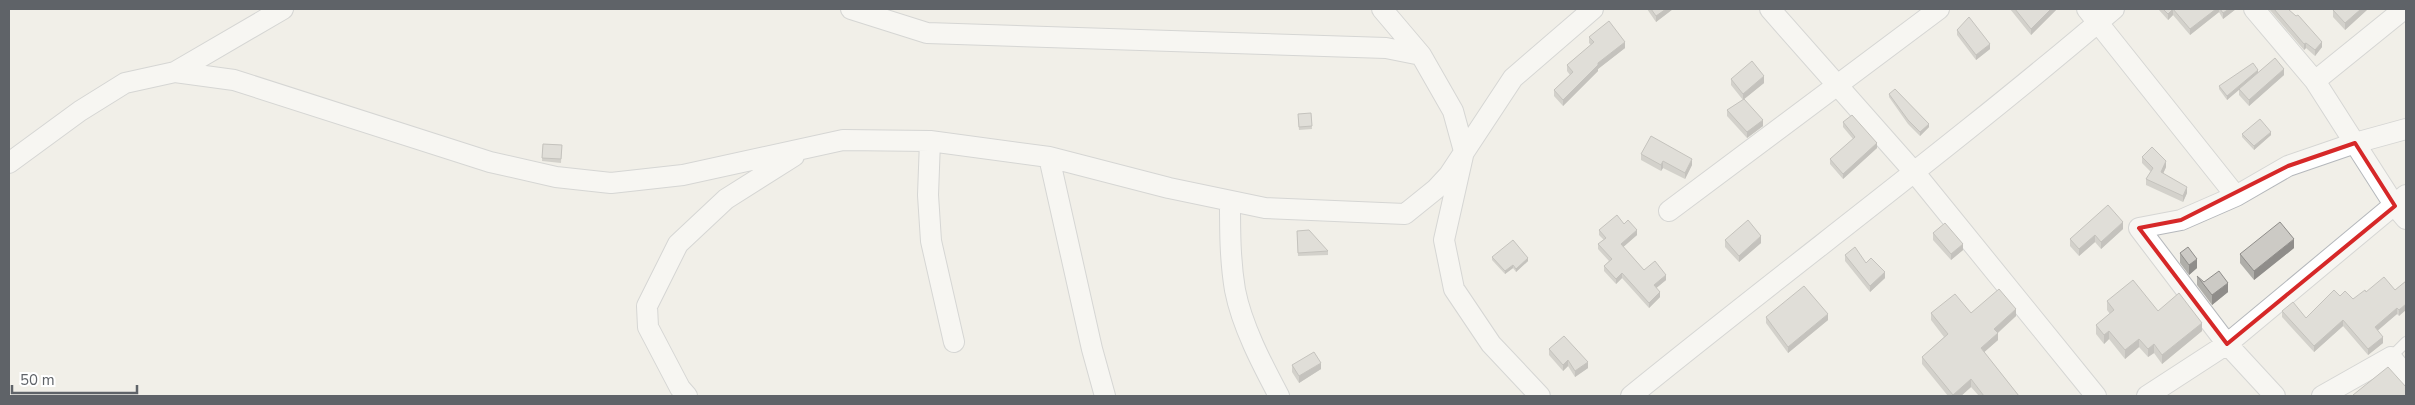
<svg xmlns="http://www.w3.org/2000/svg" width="2415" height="405" font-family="'Nunito Sans',sans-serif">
<rect width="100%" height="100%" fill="#f1efe8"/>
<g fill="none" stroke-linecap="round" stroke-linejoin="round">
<defs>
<path id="lane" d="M2391,357L2406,342"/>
<path id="street" d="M851,9L927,33L1386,48L1421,55
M1382,9L1421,55L1453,111L1464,151L1444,240L1454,289L1491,344L1540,396
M1770,9L1915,173L2096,396
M2087,9L2236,196
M2254,9L2315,81L2395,206L2406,219
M175,72L283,9
M2315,81L2404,9
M930,141L928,195L931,241L954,342
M1049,157L1092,349L1105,396
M9,163L80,111L125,83L175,72L234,80L490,162L556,177L611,183L683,175L843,140L930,141L1049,157L1169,188L1265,208L1405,214L1436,189L1449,175L1513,78L1593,9
M1230,202C1230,231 1230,260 1235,290C1242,326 1262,364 1279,396
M1669,211L1939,9
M687,396L680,388L648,327L647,306L678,244L726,199L794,156
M1631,396C1791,266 1957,143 2114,9
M2147,396L2227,344L2406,195
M2275,396L2227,344L2139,228L2181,220L2236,196L2288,166L2355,143L2406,129
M2322,396L2391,357L2406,376"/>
</defs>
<use href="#lane" stroke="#b5b8bc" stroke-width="12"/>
<use href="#street" stroke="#b5b8bc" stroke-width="22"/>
<use href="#lane" stroke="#fff" stroke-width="10"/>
<use href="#street" stroke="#fff" stroke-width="20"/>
</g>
<path fill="#afaea9" d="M1647,9H1673L1656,22Z
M2010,9H2057L2031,35Z
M2159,9H2236L2223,19L2219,12L2190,35L2173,15L2168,20L2159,10Z
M2269,9H2288L2322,47L2315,56L2306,48L2304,50Z
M2368,9L2345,30L2333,17V10Z
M1957,30L1990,49L1976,60L1957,35Z
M1589,37L1625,48L1598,69V71L1563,106L1554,96V90L1570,75L1567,71V65L1591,45L1589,43Z
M2258,73L2284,75L2249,106L2239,95V89L2227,100L2219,89V86Z
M1731,79L1764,83L1744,99L1763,126L1747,138L1727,116V110L1743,100L1731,85Z
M1889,94L1929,127L1920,136L1908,124L1889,97Z
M1311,113L1312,129L1299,130L1298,118Z
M1843,122L1877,148L1843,179L1830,164V159L1853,139L1843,127Z
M2242,134L2271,135L2254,150L2242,137Z
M543,144L562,145L561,163L542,161Z
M1641,154L1692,165L1685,179L1663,168L1661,171L1641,160Z
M2142,157L2166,167L2163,174L2187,193L2183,202L2146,185V179L2151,172L2142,163Z
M1624,224L1637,235L1623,247L1644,270L1666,280L1656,288L1660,297L1649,308L1622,278L1616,284L1604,271V266L1609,261L1598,249V244L1604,240L1599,235V230Z
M2123,229L2101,249L2095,242L2079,256L2070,246V239Z
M1297,231L1328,251V255L1298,256Z
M1933,233L1963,250L1951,260L1933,240Z
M1725,240L1761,243L1739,262L1725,247Z
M2294,248L2254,280L2240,263V254Z
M2180,253L2197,268L2189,275L2180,263Z
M1845,255L1885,278L1870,292L1845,261Z
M1492,257L1528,261L1516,272L1513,268L1505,274L1492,260Z
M2197,276L2204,282L2228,292L2212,305L2197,285Z
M2406,281L2399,316L2397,314L2377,330L2383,343L2368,355L2343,326L2314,352L2282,317V311L2306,318L2340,296L2353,299L2366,292L2395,290Z
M2107,301L2158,311L2202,331L2162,364L2154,353L2148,357L2139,347L2125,359L2109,339L2104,344L2096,334V325L2110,314L2107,310Z
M1931,313H1971L2016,316L1998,333V340L1984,352L2019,396H1979L1971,387L1961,396H1948L1922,364V357L1944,337L1931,320Z
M1766,317L1828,320L1788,353L1766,323Z
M1549,349L1588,368L1575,377L1568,366L1563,371L1549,355Z
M1292,365L1321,369L1299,383L1292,372Z"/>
<path fill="#8f8d8a" d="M1666,9H1673L1656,22V16Z
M2051,9H2057L2031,35V29Z
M2173,9V15L2168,20V14Z
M2216,9H2219V12L2190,35V29Z
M2229,9H2236L2223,19V13Z
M2361,9H2368L2345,30V23Z
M1625,42V48L1598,69V71L1563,106V100L1598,63Z
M2322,42V47L2315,56V50Z
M2306,43V48L2304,50V44Z
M1990,44V49L1976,60V55Z
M2284,69V75L2249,106V100Z
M2258,70V74L2227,100V96Z
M1764,76V83L1743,100V94Z
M1763,120V126L1747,138V132Z
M1929,124V127L1920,136V132Z
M2271,132V135L2254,150V146Z
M1877,143V148L1843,179V174Z
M1692,159V165L1685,179V173Z
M1663,161V168L1661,171V165Z
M2166,161V167L2161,178V172Z
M2187,187V193L2183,202V196Z
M2123,222V229L2101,249V242Z
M1637,230V235L1621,249V244Z
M2095,235V242L2079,256V249Z
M1761,236V243L1739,262V256Z
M2294,239V248L2254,280V271Z
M1963,244V250L1951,260V254Z
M1528,258V261L1516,272V269Z
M2197,259V268L2189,275V265Z
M1513,265V268L1505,274V271Z
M1885,272V278L1870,292V286Z
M1622,273V278L1616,284V279Z
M1666,275V280L1654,290V285Z
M2228,283V292L2212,305V295Z
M1660,292V297L1649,308V303Z
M2406,304V310L2399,316V310Z
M2397,308V314L2375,333V327Z
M2016,309V316L1994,336V329Z
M1828,314V320L1788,353V347Z
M2343,320V326L2314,352V346Z
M2202,323V331L2162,364V355Z
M2109,331V339L2104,344V335Z
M1998,333V340L1981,355V348Z
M2383,337V343L2368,355V349Z
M2139,339V347L2125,359V350Z
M2154,344V353L2148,357V349Z
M1568,360V366L1563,371V365Z
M1588,362V368L1575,377V371Z
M1321,363V369L1299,383V376Z
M1971,379V387L1961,396H1953V395Z"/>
<path fill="#cccac5" stroke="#8f8d8a" d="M1651,9H1666L1656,16Z
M2015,9H2051L2031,29Z
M2163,9H2216L2190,29L2173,9L2168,14Z
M2220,9H2229L2223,13Z
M2274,9H2288L2296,16L2298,15L2322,42L2315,50L2306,43L2304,44Z
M2335,9H2361L2345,23L2333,10Z
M1969,17L1990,44L1976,55L1957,30Z
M1609,21L1625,42L1598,63V65L1563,100L1554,90L1573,72L1567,65L1594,42L1589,37Z
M2275,58L2284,69L2249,100L2239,89Z
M1752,61L1764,76L1743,94L1731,79Z
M2253,63L2258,70L2227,96L2219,86Z
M1895,89L1929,124L1920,132L1908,120L1889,94Z
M1744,99L1763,120L1747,132L1727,110Z
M1311,113L1312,126L1299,127L1298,114Z
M1852,115L1877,143L1843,174L1830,159L1855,137L1843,122Z
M2260,119L2271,132L2254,146L2242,134Z
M1651,136L1692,159L1685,173L1663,161L1661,165L1641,154Z
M543,144L562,145L561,159L542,158Z
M2152,147L2166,161L2161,172L2187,187L2183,196L2146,179L2153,168L2142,157Z
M2108,205L2123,222L2101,242L2095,235L2079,249L2070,239Z
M1617,215L1624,224L1628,220L1637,230L1621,244L1644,270L1655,261L1666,275L1654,285L1660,292L1649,303L1622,273L1616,279L1604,266L1612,259L1598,244L1606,238L1599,230Z
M1748,220L1761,236L1739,256L1725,240Z
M2280,222L2294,239L2254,271L2240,254Z
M1945,223L1963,244L1951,254L1933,233Z
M1309,230L1328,251L1298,253L1297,231Z
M1513,240L1528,258L1516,269L1513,265L1505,271L1492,257Z
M1855,247L1866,263L1871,258L1885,272L1870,286L1845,255Z
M2188,247L2197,259L2189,265L2180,253Z
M2219,271L2228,283L2212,295L2197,276L2204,282Z
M2384,277L2395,290L2406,281V304L2399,310L2397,308L2375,327L2383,337L2368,349L2343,320L2314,346L2282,311L2293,302L2306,318L2334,290L2340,296L2345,291L2353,299L2365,290L2366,292Z
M2133,280L2158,311L2179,293L2202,323L2162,355L2154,344L2148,349L2139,339L2125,350L2109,331L2104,335L2096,325L2114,310L2107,301Z
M1804,286L1828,314L1788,347L1766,317Z
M1999,289L2016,309L1994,329L1998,333L1981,348L2019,396H1984L1971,379L1953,395L1922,357L1948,334L1931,313L1955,294L1971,313Z
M1564,336L1588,362L1575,371L1568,360L1563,365L1549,349Z
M1314,352L1321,363L1299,376L1292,365Z
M2388,367L2406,387V396H2353V395Z"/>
<path d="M0 0H2415V405H0ZM2355,143L2395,206L2227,344L2139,228L2181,220L2288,166Z" fill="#f1efe8" fill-opacity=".55" fill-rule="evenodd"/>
<path fill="none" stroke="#d62828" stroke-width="4" stroke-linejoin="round" d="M2355,143L2395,206L2227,344L2139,228L2181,220L2288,166Z"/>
<rect width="2415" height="405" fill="none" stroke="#5f6368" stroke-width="20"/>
<path d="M12 385v8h125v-8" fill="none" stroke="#5f6368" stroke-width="2.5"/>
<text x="20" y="385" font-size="15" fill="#5f6368" stroke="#ffffff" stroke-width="4" paint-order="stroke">50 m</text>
</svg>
